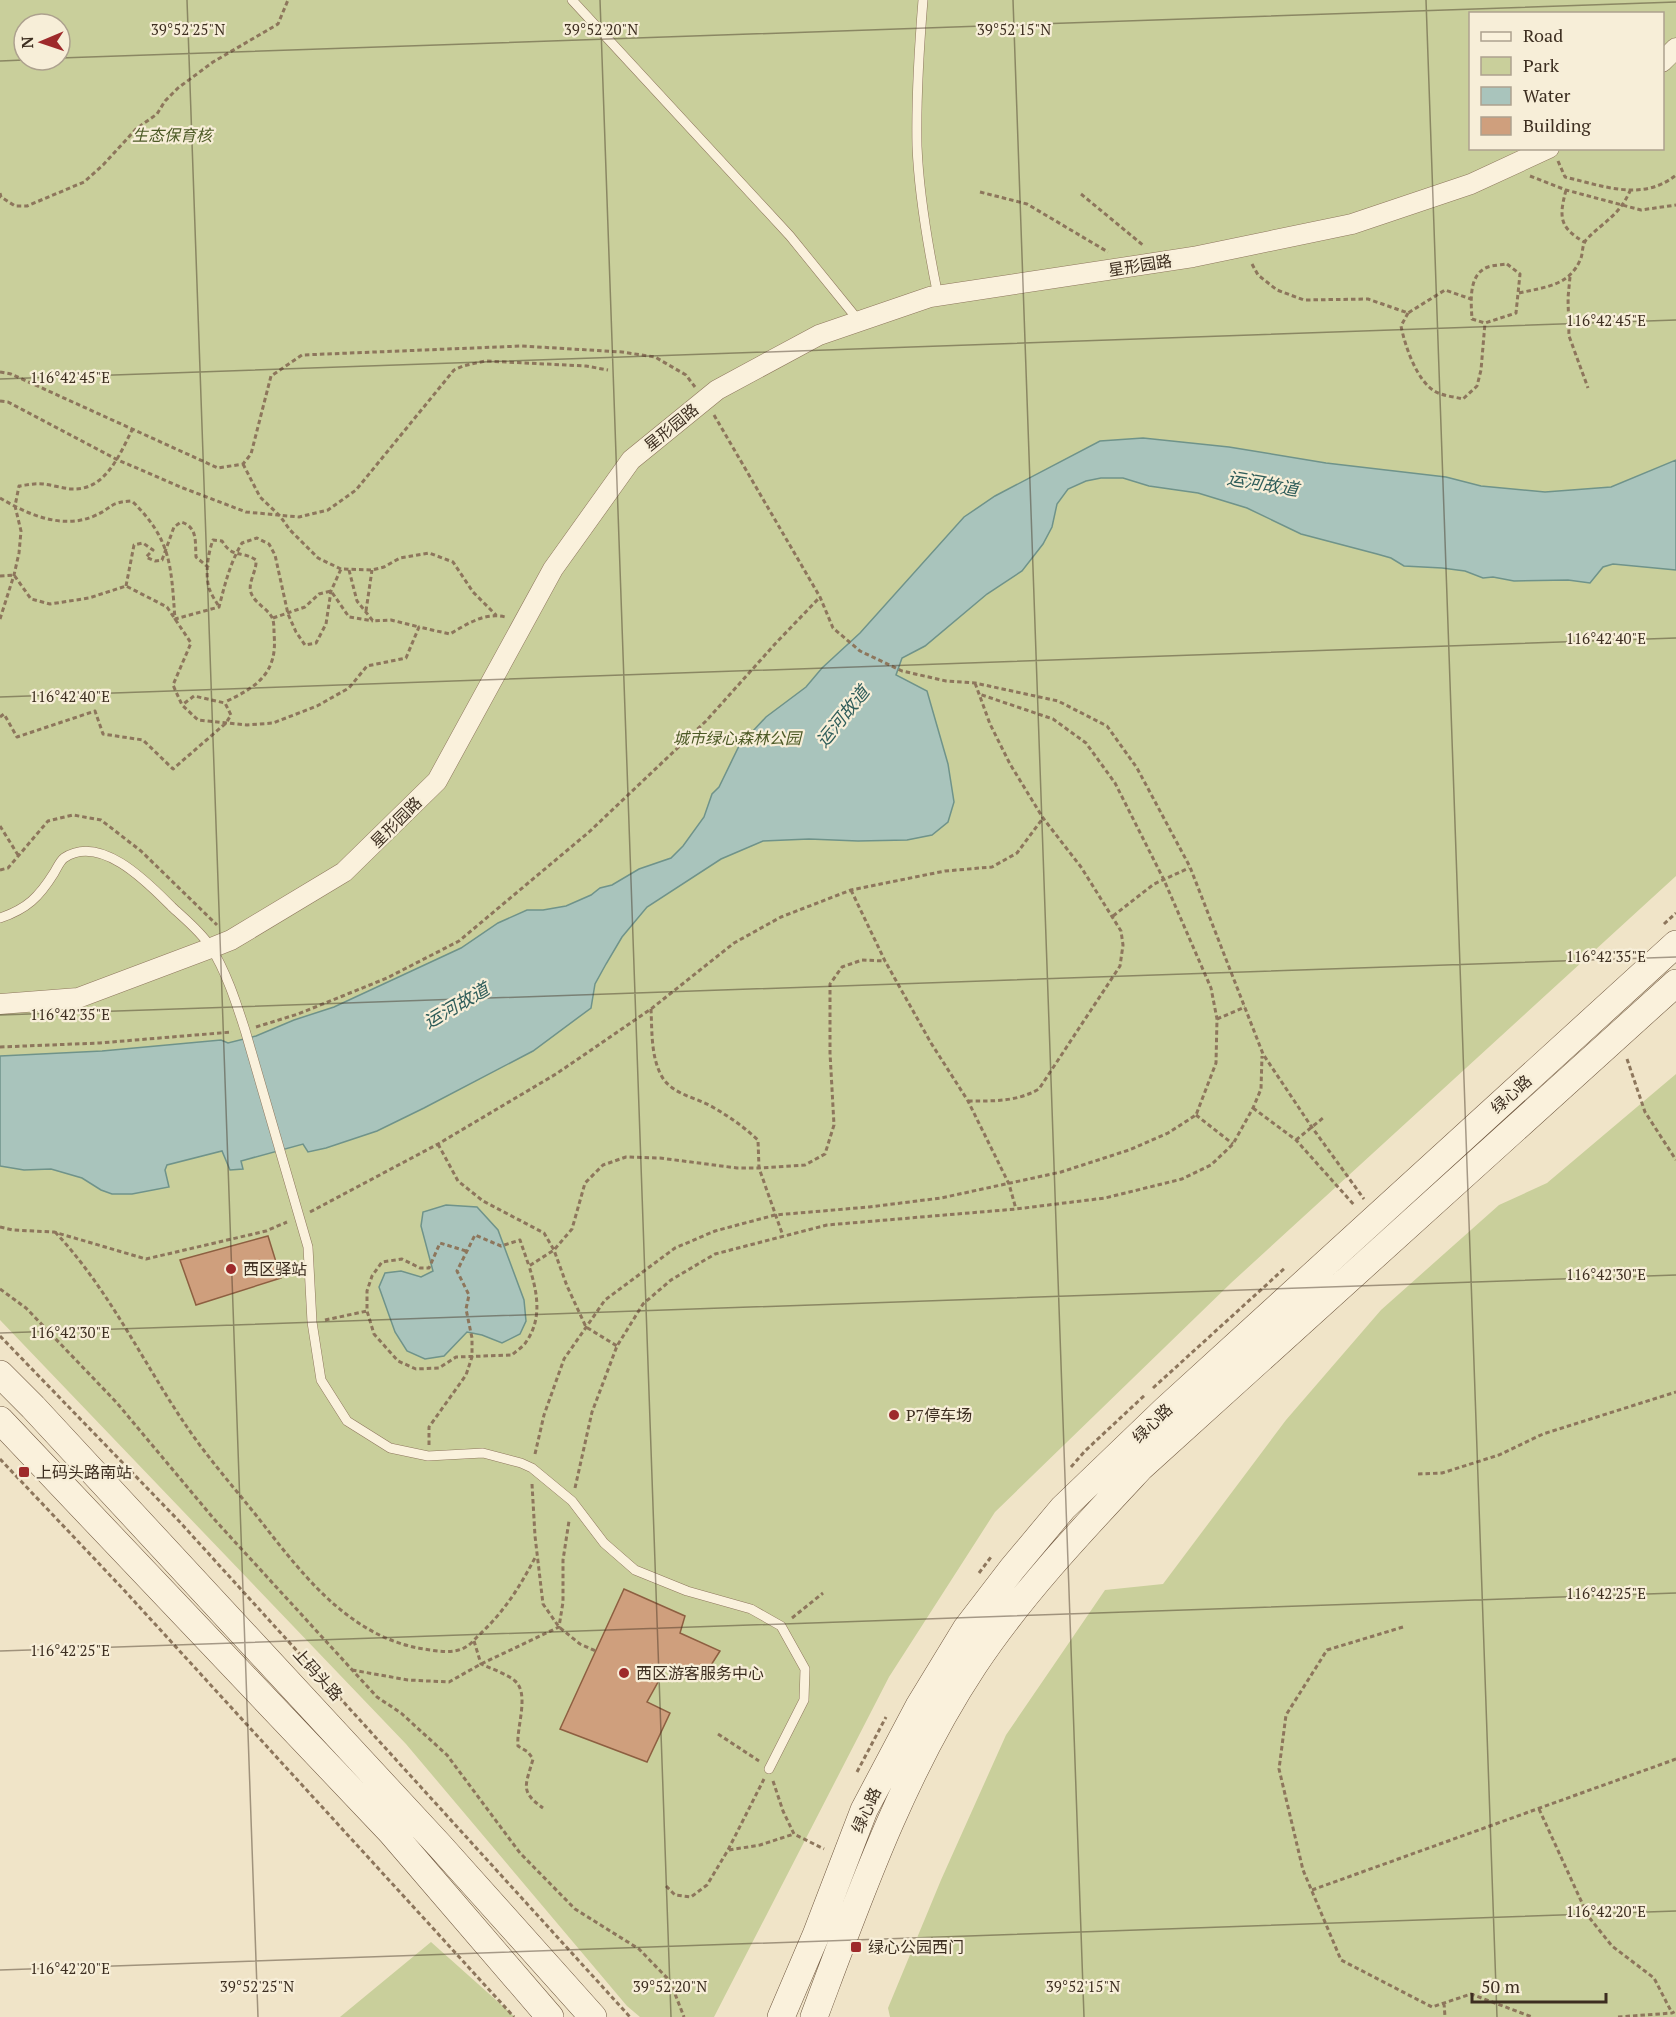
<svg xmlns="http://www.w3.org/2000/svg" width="1676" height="2017" font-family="'PT Serif','Noto Sans SC',serif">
<rect width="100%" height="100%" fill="#f0e4c8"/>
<path fill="#c9cf9b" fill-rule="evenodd" d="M0,0H1676V876L1231,1283L995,1512L889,1677L714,2017H640L627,2006L406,1744L0,1320ZM1470,14H1662V148H1470ZM24,24H60V60H24Z
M1676,1074V2017H890L888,2008L941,1880L1006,1735L1105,1590L1163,1584L1286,1420L1381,1310L1499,1205L1547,1183Z
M431,1942L515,2017H340Z"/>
<path fill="#a9c4bc" stroke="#6f938a" stroke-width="1.5" d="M1143,438L1229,447L1326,463L1446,477L1481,486L1545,492L1611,487L1676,460V570L1613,564L1603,567L1590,583L1568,580L1514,581L1493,577L1483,578L1465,571L1442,568L1404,566L1391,558L1377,554L1301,534L1247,508L1198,493L1149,486L1123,478H1101L1086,481L1068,489L1057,504L1052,527L1043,544L1022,571L987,594L925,646L902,658L896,675L927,691L948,764L954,802L948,822L932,835L907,840L858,841L809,839L763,841L721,859L647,907L622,937L606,964L595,984L591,1008L533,1051L424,1108L377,1131L326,1148L308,1152L303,1144L241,1161L243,1169L230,1170L222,1151L167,1165L165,1170L169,1187L132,1194H112L101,1190L82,1178L51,1169L24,1170L0,1166V1056L102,1051L221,1040L228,1043L256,1036L294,1020L334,1007L461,948L498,923L527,910H543L566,906L591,895L600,888L612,885L639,869L671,858L683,846L704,817L712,794L719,787L739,746L766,717L806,687L822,668L860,633L964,517L995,496L1100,441Z
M446,1205L477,1207L498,1230L524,1300L526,1321L520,1334L502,1343L482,1335L467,1332L444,1356L425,1359L407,1351L395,1332L379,1287L385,1273L401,1271L421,1277L433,1271L421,1226L423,1212Z"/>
<path fill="#cf9f7d" stroke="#8d5f41" stroke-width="1.5" d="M268,1236L281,1278L196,1305L180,1260Z
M624,1589L685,1616L680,1633L720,1651L701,1681L667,1666L647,1702L670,1713L647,1762L560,1729Z"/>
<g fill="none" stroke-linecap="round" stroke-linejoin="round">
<defs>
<path id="lane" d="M572,0L790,236L859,321
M923,0C919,49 916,97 917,146C919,197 928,247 938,296
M0,918C27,909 39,897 54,873C57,868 60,861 64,858C101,833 149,884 172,907C185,919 200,931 210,946C226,971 236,1002 245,1030L308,1247L312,1322L321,1380L347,1421L390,1448L428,1456L483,1453L521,1463L532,1468L572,1501L604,1543L635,1570L687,1591L751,1609L781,1626L805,1669L804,1700L769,1769"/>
<path id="street" d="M1662,62L1676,48
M0,1004L78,998L211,948L231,940L344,872L437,781L553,569L631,460L717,390L819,335L930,297L1193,257L1352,224L1471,184L1549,148"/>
<path id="secondary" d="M0,1374L33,1407L439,1845L593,2017
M0,1420L391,1832L550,2017
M781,2017L816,1935L864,1810L919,1706L966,1629L1012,1569L1063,1508L1165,1410L1676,944
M814,2017C859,1897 903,1772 974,1665C1022,1593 1082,1530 1141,1467L1676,983"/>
</defs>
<use href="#lane" stroke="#8d765c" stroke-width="10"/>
<use href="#street" stroke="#8d765c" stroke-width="21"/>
<use href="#secondary" stroke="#6f573f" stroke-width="28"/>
<path stroke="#8d765c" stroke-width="3" stroke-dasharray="4.5 3" stroke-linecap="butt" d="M1558,161L1565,177C1603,186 1643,202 1676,175
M1530,176L1566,190L1641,210L1676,205
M1566,190C1559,217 1559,227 1584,242
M980,192L1027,204L1108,252
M0,193L1,197L15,206H27L84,182L103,165L136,129L157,114L165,101L178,88L213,62L278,24L288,0
M1081,194L1144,246
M1252,264L1258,275L1277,290L1304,300L1368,299L1408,313L1445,290L1471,299
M1507,264L1520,274L1516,313L1485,323L1472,319C1471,302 1468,274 1488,267C1493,265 1501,265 1507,264Z
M1570,277L1568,298L1569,336L1588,388
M1519,293C1545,287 1570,286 1581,258C1583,252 1582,245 1586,240C1604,221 1618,217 1630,191
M1408,313L1401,326C1405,346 1417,382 1436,392C1444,396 1455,397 1463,399L1477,386L1481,370L1485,323
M0,372L11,374L218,468L243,464L251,454L271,376L302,355L522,346L622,352L655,357L686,375L695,387
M0,401L8,402L118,460L183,488L246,512L299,517L328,510L356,490L454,370L463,366L485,361L586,366L608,370
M714,415L820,597L833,628L860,651L902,671L946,681L975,683L1058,701L1107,726L1137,768L1190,867L1263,1054L1311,1126L1364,1199
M243,464L260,497L280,516L290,530L318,558L341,569L372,570L384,567L400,558L429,553L453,562L473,592L496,615
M0,498C27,514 62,530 94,516C112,509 108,502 132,501C172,540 171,567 175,619L219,607C225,584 230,563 242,543L257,538L269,544L275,555L288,614L296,632L305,645L316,643L326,624L331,591L341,569
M349,570L357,601L373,621L391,620L419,627
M0,576L14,575L31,599L50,604L89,598L126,586L167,607L191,643L173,685L182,705L198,720L247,725L273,723L317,706L349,688L367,666L406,658L419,627L450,634C467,624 485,612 505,617
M126,586L134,545L143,543L153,550L146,557L155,561L162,560L174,527L181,522C198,527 195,542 196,557L209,568
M218,605C215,600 211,594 209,588C205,574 208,553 213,540L222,541C233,559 241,550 256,560C257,572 246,584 252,595C256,604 270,610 273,620C274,624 274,629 274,634C278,673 257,687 225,702
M366,611L372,570
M273,618L305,607L319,594L331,591L349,617L373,621
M0,619L14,575L19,553L21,531L15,506L19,486C27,485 35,483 43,484C52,485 62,488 71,489C105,491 119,456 132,430
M0,717L4,714L17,737L95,711L103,734L143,740L173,769L226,723L231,715L225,703L194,696L182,705
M0,826L18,855
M0,870L8,868L48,821L73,815L101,820L141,851L217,925
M851,890L885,961L931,1043L968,1101L1009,1184L1016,1209
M1113,916L1154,884L1189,868
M1664,924L1676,913
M651,1009C652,1030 651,1054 660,1073C669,1093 691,1096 709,1105C727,1115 743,1126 758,1140L759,1168L783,1236
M1217,1019L1245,1007
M256,1027L298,1014L387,978L459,941L589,832L706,721L775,644L820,597
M0,1047L100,1043L232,1032
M1627,1059L1645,1112L1676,1160
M968,1101C994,1101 1016,1102 1039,1089L1120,966L1123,945L1121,931L1081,867L1043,818L1010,764L990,724L975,683
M1253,1108L1296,1140L1355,1206
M1196,1115L1233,1144
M1296,1140L1323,1118
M438,1144L458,1181L483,1201L544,1233L554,1250L567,1286L586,1327L617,1346
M310,1212L438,1144L556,1074L651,1009L734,943L781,917L851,890L945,871L992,867L1017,853L1043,818
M0,1227L13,1230L54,1232L146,1259L266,1231L287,1222
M55,1232C109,1289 143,1363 187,1427C210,1461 238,1492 263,1524C305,1578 352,1638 424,1649C437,1651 452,1654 464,1648C469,1646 474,1640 478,1636C505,1611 519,1588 536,1556
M466,1251L440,1243L429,1268H420L402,1259L382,1262L372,1276L367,1291V1311L374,1334L398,1361L416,1369L439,1368L456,1357L512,1355C516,1351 523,1347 526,1342C543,1318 537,1291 529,1266
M0,1289L26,1308L117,1403L214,1519L377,1697L401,1713L447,1755L520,1853L575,1909L639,1949L670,1981L684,2017
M325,1320L367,1311
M0,1336L178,1520L630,2017
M1153,1388L1286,1267
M429,1445V1427L466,1375L472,1357V1338L466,1309L469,1295L457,1271L475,1235L501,1246L520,1240L529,1266L554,1250L572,1229L585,1183L603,1165L626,1157L660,1158L737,1168H759L805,1165L825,1154L834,1125L830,1053V984L842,967L862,960L885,961
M535,1454L544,1415L564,1359L605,1300L675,1248L715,1231L775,1215L869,1207L941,1198L1061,1172L1129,1150L1168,1133L1196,1115L1216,1063L1217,1019L1211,988L1164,880L1115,783L1086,743L1053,719L979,694
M0,1459L123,1589L514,2017
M1071,1467L1085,1451L1146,1394
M1418,1474L1442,1473L1499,1455L1543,1434L1676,1392
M532,1484L535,1536L543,1604L559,1627L580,1644L596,1651
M575,1488L592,1412L617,1346L643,1304L671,1280L715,1254L827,1225L1016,1209L1105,1198L1182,1179L1211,1165L1233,1144L1253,1108L1261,1089L1262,1056
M979,1573L991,1557
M792,1618L823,1593
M1403,1627L1327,1650L1286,1715L1279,1769L1303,1870L1341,1960L1432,2007L1471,1994L1532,2017
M474,1641L481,1664C490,1668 509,1675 515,1681C530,1694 516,1728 518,1746L528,1752L533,1759C526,1785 519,1791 543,1808
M352,1670L408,1680L449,1682L481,1664L559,1627L563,1602V1560L569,1521
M718,1734L759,1761
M857,1772L886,1717
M773,1781L783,1811L794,1834L824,1849
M1539,1809L1588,1916L1612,1946L1654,1978L1672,2013
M729,1850L760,1845L794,1834
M666,1886L675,1895L691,1897L707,1885L728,1850L764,1779
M1312,1890L1676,1759
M1444,2003L1445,2017
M1618,2017L1672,2013L1676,2011"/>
<use href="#lane" stroke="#faf1dc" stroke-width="9"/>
<use href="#street" stroke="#faf1dc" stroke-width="20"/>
<use href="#secondary" stroke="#faf1dc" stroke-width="27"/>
</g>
<path fill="none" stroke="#3d2e20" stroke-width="1.5" stroke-opacity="0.45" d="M187,0L258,2017M600,0L671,2017M1013,0L1084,2017M1426,0L1497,2017M60,58L1676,2M0,61L24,60M0,379L1676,320M0,697L1676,638M0,1015L1676,957M0,1333L1676,1275M0,1651L1676,1593M0,1970L1676,1911"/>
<g fill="#9e2a2b" stroke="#f7eed8" stroke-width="2">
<circle cx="231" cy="1269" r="6"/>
<circle cx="894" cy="1415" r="6"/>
<rect x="18" y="1466" width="12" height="12" rx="3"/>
<circle cx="624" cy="1673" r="6"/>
<rect x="850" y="1941" width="12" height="12" rx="3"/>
</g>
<g text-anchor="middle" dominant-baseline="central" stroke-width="4.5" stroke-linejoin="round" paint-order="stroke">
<g font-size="16" font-style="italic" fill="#4d5a26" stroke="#f7eed8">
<text x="172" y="135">生态保育核</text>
<text x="737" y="738">城市绿心森林公园</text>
</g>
<g font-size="16" fill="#3d2e20" stroke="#f7eed8">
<text transform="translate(1140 265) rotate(-9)">星形园路</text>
<text transform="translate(671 427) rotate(-39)">星形园路</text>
<text transform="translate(396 822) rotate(-45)">星形园路</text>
<text transform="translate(1511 1094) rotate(-42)">绿心路</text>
<text transform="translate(1152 1423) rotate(-44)">绿心路</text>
<text transform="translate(318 1674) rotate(48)">上码头路</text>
<text transform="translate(866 1810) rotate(-66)">绿心路</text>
</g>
<g font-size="16" fill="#3d2e20" stroke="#f7eed8" text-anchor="start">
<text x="243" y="1269">西区驿站</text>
<text x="906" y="1415">P7停车场</text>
<text x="36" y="1472">上码头路南站</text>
<text x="636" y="1673">西区游客服务中心</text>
<text x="868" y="1947">绿心公园西门</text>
</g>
<g font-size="18" font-style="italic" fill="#2f5d5a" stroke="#f7eed8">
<text transform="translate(1263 483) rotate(10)">运河故道</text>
<text transform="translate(842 716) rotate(-51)">运河故道</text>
<text transform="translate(456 1005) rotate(-30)">运河故道</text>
</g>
</g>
<g font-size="15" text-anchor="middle" fill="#3d2e20" stroke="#f7eed8" stroke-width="4.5" stroke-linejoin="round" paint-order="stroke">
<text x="188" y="35">39°52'25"N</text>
<text x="601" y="35">39°52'20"N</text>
<text x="1014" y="35">39°52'15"N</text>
<text x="1606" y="326">116°42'45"E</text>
<text x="70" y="383">116°42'45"E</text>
<text x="1606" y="644">116°42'40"E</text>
<text x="70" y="702">116°42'40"E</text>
<text x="1606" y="962">116°42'35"E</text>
<text x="70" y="1020">116°42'35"E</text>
<text x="1606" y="1280">116°42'30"E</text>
<text x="70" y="1338">116°42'30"E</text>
<text x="1606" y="1599">116°42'25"E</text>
<text x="70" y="1656">116°42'25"E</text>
<text x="1606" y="1917">116°42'20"E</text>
<text x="70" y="1974">116°42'20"E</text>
<text x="257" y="1992">39°52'25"N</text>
<text x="670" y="1992">39°52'20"N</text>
<text x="1083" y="1992">39°52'15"N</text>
</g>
<rect x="1469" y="12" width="195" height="138" fill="#f7eed8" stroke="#ada18e" stroke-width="1.5"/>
<rect x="1481" y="32" width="30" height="9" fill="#faf1dc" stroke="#ada18e" stroke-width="1.5"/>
<text x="1523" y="42" font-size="18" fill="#3d2e20">Road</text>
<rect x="1481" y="57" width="30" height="18" fill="#c9cf9b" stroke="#ada18e" stroke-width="1.5"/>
<text x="1523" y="72" font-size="18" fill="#3d2e20">Park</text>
<rect x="1481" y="87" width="30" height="18" fill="#a9c4bc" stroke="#ada18e" stroke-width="1.5"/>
<text x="1523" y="102" font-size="18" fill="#3d2e20">Water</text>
<rect x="1481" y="117" width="30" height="18" fill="#cf9f7d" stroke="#ada18e" stroke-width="1.5"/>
<text x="1523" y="132" font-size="18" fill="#3d2e20">Building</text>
<g transform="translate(42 42) rotate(268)"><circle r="28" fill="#f7eed8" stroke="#ada18e" stroke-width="1.5"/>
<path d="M0-4.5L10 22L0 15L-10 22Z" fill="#9e2a2b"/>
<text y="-9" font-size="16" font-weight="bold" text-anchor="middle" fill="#3d2e20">N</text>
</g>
<path d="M1472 1993v9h134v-9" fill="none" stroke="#3d2e20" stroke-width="3"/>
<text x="1481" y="1993" font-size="18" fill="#3d2e20" stroke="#f7eed8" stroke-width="4.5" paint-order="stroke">50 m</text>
</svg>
